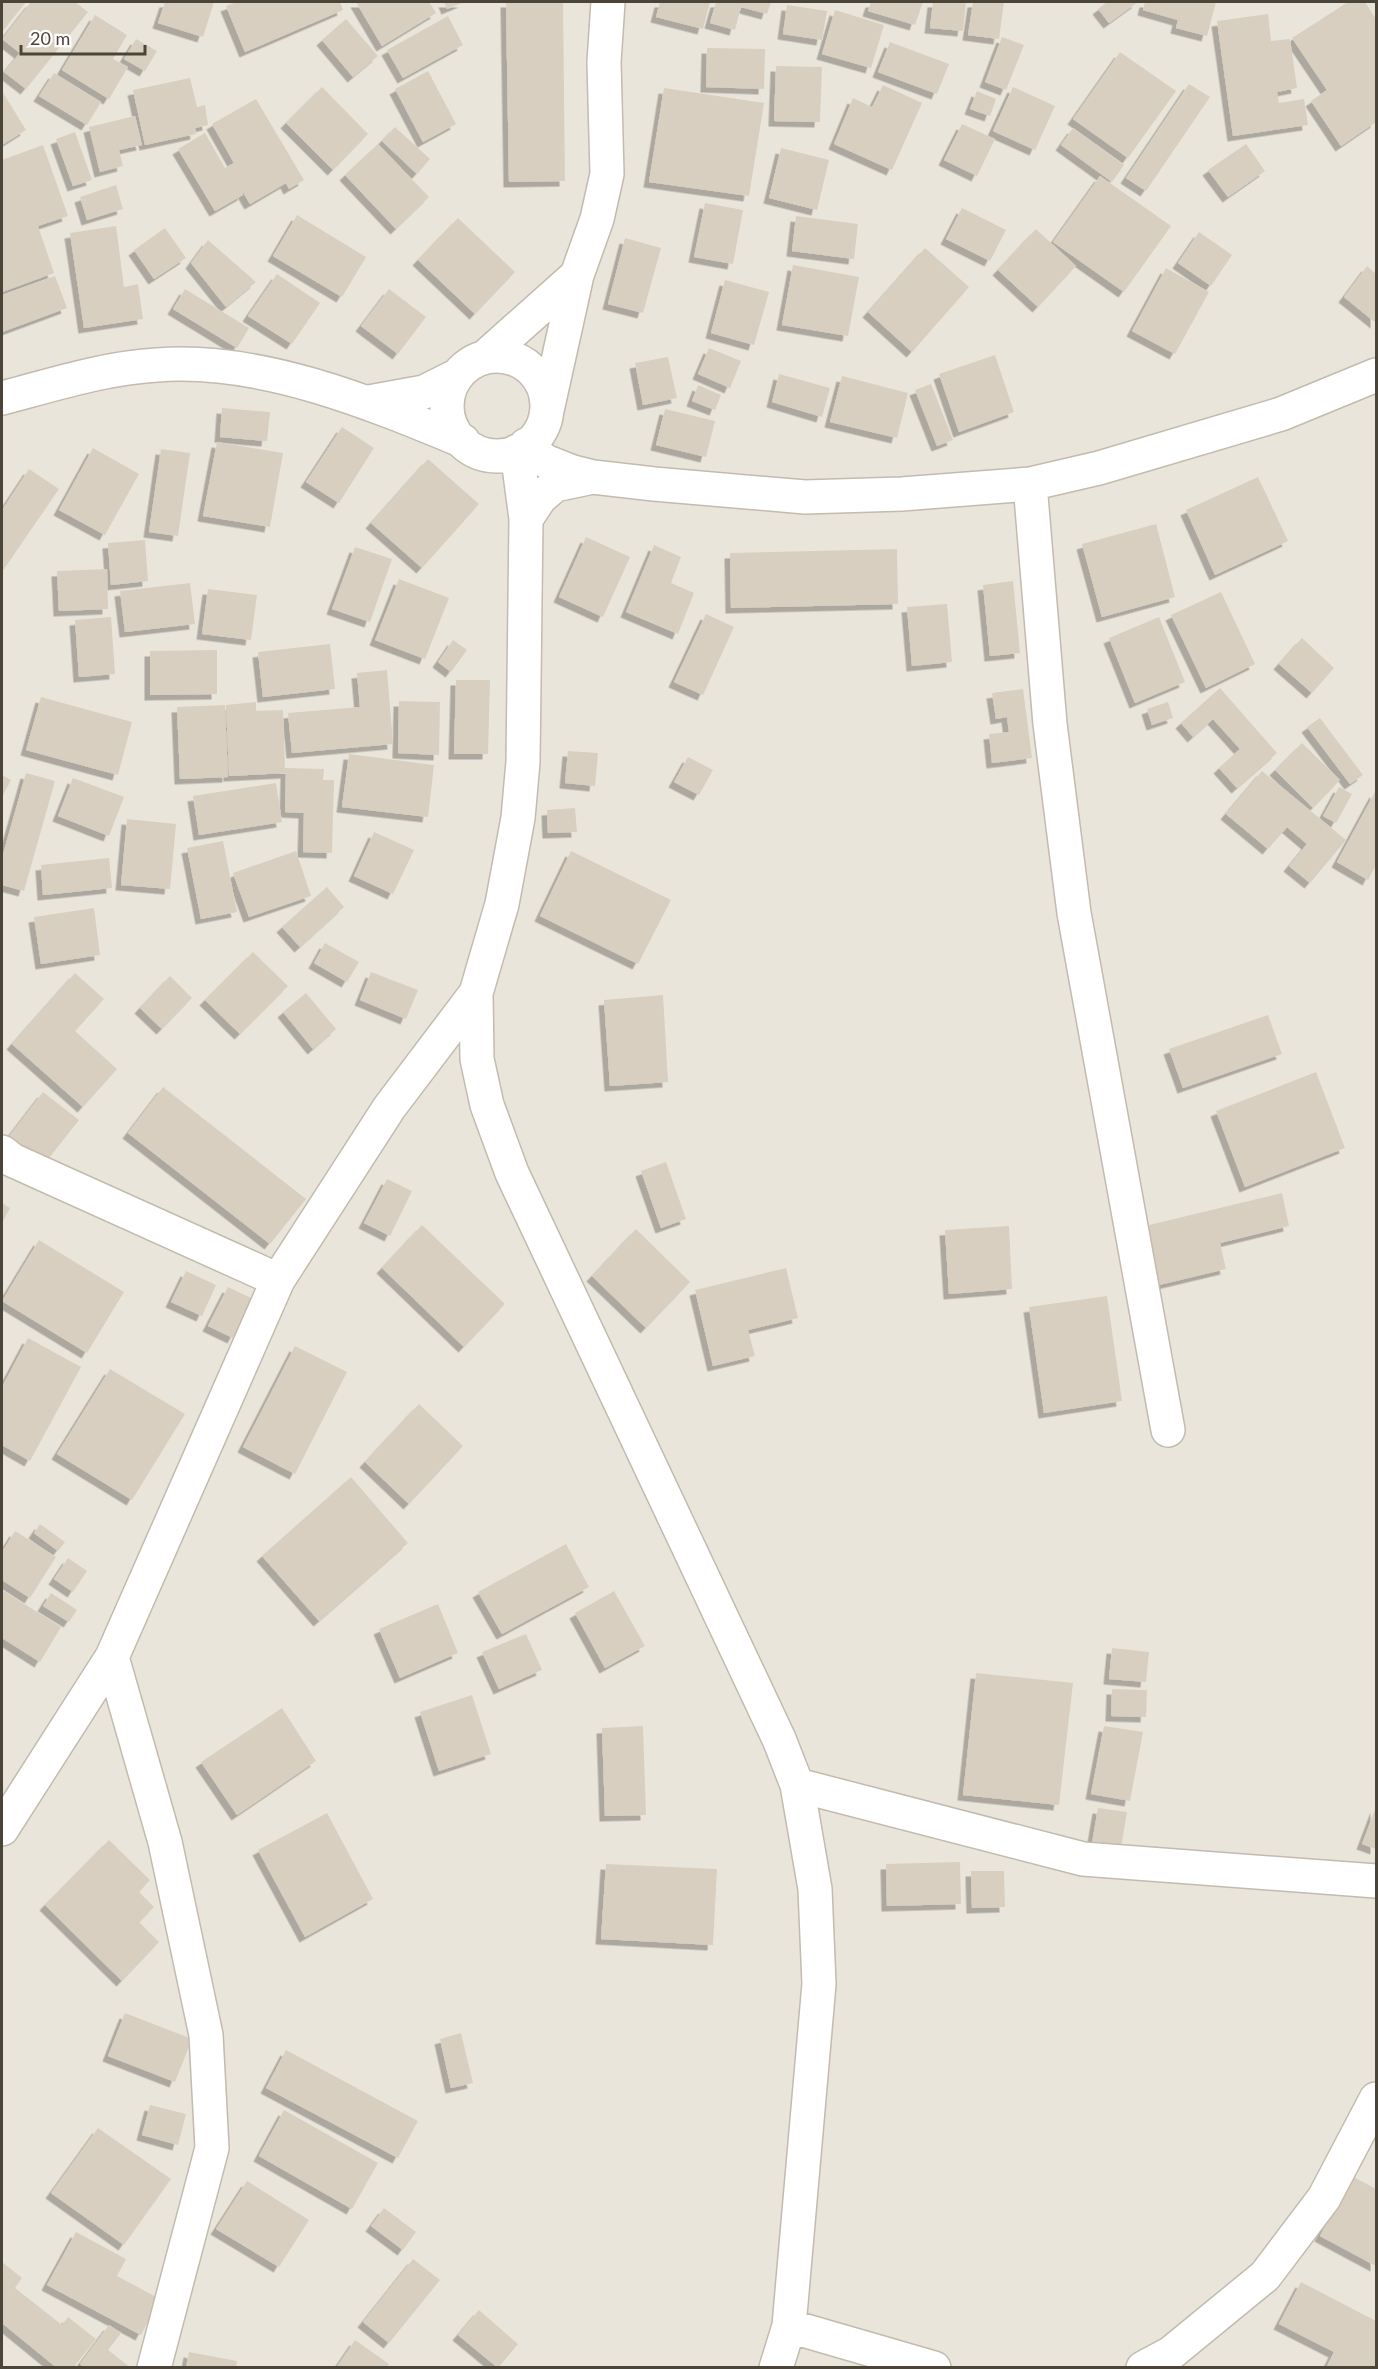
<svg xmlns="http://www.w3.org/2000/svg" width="1378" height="2369" font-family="Lato,sans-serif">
<defs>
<filter id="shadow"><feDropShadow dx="-5.5" dy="5.5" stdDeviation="0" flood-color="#0004"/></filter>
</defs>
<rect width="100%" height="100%" fill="#f6f3ec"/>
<path fill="#eae5da" d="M2,2H1376V2367H2Z"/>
<path fill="#d8cfc1" filter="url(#shadow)" d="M2,2H26L2,32Z
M31,2H75L88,12L26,89L4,72L20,53L2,39Z
M165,2H214L203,37L158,23Z
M237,2H340L343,10L245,52L226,6Z
M356,2H429L436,13L382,46Z
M444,2H464L447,9Z
M506,2H563L565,181L509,182Z
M660,2H710L703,29L656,17Z
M716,2H771L767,14L741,7L735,30L710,23Z
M871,2H923L915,25L868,11Z
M933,2H966L963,31L930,28Z
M973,2H1004L999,39L968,35Z
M1107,2H1138L1109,23L1098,9Z
M1145,2H1216L1207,36L1176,28L1178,20L1143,10Z
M1348,2H1365L1376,19V122L1341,146L1311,101L1327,90L1292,38Z
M787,5L827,11L822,40L783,34Z
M835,10L884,25L871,68L822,54Z
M1268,14L1271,41L1290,39L1297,88L1277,92L1279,103L1304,99L1308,125L1233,136L1217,21Z
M95,15L127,35L113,59L128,67L109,99L62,70Z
M448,16L463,45L403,78L387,50Z
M346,19L378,56L353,77L322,40Z
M1002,37L1024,45L1006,90L985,82Z
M136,39L157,51L145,71L124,59Z
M890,42L949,64L937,94L878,72Z
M707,48L765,49L764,89L706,87Z
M1120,52L1176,91L1128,158L1073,119Z
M776,66L822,67L820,122L774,121Z
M428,71L456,124L423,142L395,89Z
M54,73L101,102L87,125L39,96Z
M190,78L197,107L205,105L208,125L195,128L196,134L145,145L133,90Z
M1189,84L1210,97L1146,191L1126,178Z
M883,85L922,103L892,170L834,144L853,98L872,107Z
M322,87L368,134L333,170L286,123Z
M1013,87L1055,106L1035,150L993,131Z
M664,88L764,103L749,196L649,182Z
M2,91L26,130L2,145Z
M977,91L996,99L990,116L970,109Z
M256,99L304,180L289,189L286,183L250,204L243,192V195L215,211L178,149L205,133L225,168L234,163L212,124Z
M135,116L142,145L119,150L123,166L100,172L89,127Z
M962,124L995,139L977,176L944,160Z
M395,127L430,159L417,174L382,141Z
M1073,128L1124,165L1112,182L1061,145Z
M75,132L92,180L73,186L56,139Z
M378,144L429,197L396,229L345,175Z
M1246,144L1265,171L1228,197L1208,170Z
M43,145L68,216L38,226L54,273L2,292V160Z
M781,148L829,160L817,210L769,198Z
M1100,176L1171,226L1124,292L1053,242Z
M116,185L123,209L87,220L80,197Z
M705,203L743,210L733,264L694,257Z
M962,208L1006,230L990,261L946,239Z
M297,215L366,257L342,297L273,256Z
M796,216L858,224L854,259L792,251Z
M458,218L515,272L475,314L418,260Z
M116,226L124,287L138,284L143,319L84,328L70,233Z
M165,228L186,258L154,279L134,250Z
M1036,229L1076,266L1038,307L998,270Z
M1199,232L1232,255L1211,286L1178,263Z
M625,238L661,248L643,313L608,304Z
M208,240L256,282L226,307L191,263Z
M925,248L969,287L912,352L868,312Z
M793,265L859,277L848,336L782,325Z
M1367,266L1376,274V323L1344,297Z
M1166,268L1209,292L1175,354L1132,331Z
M277,274L320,303L292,344L248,316Z
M55,276L67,308L2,332V295Z
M725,280L769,292L754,345L711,333Z
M185,289L249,328L237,348L173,309Z
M389,289L426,317L398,354L361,326Z
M709,348L741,361L730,388L698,374Z
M995,355L1014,412L959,432L939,374Z
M668,357L677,398L643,405L635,363Z
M779,374L830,388L822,417L772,402Z
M842,376L908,393L897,438L830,422Z
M931,384L953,440L937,446L915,390Z
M698,385L721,395L715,410L692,401Z
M222,408L270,412L267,441L220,437Z
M665,409L715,421L706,457L656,445Z
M342,427L374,448L339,503L306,482Z
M217,442L283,453L270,527L203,516Z
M93,448L139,474L105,535L59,510Z
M161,449L190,453L178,536L149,532Z
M428,459L479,504L422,568L371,523Z
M29,469L59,489L2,572V510Z
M1258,477L1288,541L1215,575L1186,510Z
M1156,524L1175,597L1102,617L1082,544Z
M586,537L630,557L603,617L559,597Z
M145,540L148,581L111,585L108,543Z
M654,545L681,557L671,583L694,593L678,634L626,612Z
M355,547L392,559L370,622L332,609Z
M897,549L898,604L731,608L730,553Z
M107,569L108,609L59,611L57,571Z
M399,579L449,598L425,659L375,640Z
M1013,581L1020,653L990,656L983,585Z
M190,583L195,624L125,632L120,591Z
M208,589L257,595L251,640L202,634Z
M1221,592L1255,664L1206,688L1171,615Z
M947,604L952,662L912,666L907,607Z
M706,614L734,627L703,695L674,682Z
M111,617L115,674L79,677L75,620Z
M1159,617L1185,682L1135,703L1109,638Z
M1302,638L1334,668L1312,693L1279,664Z
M453,640L467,650L451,672L438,662Z
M330,644L335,689L263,697L258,652Z
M217,650V694L150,695V651Z
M387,670L393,744L292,753L288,713L360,707L357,673Z
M456,680H490L488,754H454Z
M1220,688L1277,753L1237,788L1219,768L1240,749L1213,719L1193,737L1181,723Z
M1023,689L1032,758L992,763L989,734L1009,732L1007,717L996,719L992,693Z
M41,697L132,722L118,775L26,750Z
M399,701L440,702L439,755L398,753Z
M256,702V711L283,710L285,768L324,769L323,780H334L332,853L303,852L304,813L285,812L286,773L229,776L226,705Z
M1168,702L1173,718L1152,725L1147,709Z
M225,705L228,777L180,779L177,707Z
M1320,718L1363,775L1350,784L1307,727Z
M1302,743L1340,780L1313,808L1275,770Z
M568,751L598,753L595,786L565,783Z
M349,754L434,765L428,817L342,807Z
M688,757L713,770L699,795L674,782Z
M1262,771L1346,840L1310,883L1289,866L1307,844L1287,827L1268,849L1226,814Z
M26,773L55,781L24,891L2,885V858Z
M2,775L11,780L2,797Z
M73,778L124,797L109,836L58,816Z
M276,783L282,822L199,835L193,796Z
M1339,787L1352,794L1336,823L1323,816Z
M1375,792L1376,793V865L1368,880L1337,862Z
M575,808L577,832L548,833L547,810Z
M127,819L176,824L170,889L121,885Z
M374,832L414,850L393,894L354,876Z
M223,841L237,912L201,919L187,848Z
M296,851L311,896L249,917L233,873Z
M571,851L671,900L638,964L540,916Z
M109,858L112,888L43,895L41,865Z
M327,887L344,907L300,947L282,927Z
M94,908L100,955L41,964L34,917Z
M325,943L359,962L347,982L314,963Z
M253,952L288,986L240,1034L205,1000Z
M371,972L418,990L406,1019L360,1000Z
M75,973L104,999L75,1031L117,1069L83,1107L12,1044Z
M170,976L192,998L162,1029L140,1008Z
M306,993L336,1029L313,1049L283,1012Z
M663,995L668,1082L610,1086L604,1000Z
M1268,1015L1282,1054L1183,1088L1169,1049Z
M1316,1072L1345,1148L1245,1187L1216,1111Z
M163,1087L306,1199L270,1244L128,1133Z
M43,1092L79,1120L42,1167L7,1139Z
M666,1162L686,1219L661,1228L641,1171Z
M387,1179L412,1191L390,1236L364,1223Z
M1282,1193L1289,1226L1220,1243L1226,1269L1159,1285L1145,1226Z
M2,1203L10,1208L2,1223Z
M422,1225L505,1304L464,1347L382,1268Z
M1009,1226L1012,1289L949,1294L945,1230Z
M636,1229L690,1282L646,1328L592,1276Z
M39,1240L124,1292L87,1353L2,1301Z
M786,1268L798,1318L748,1330L755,1356L713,1366L695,1290Z
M186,1271L216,1285L202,1316L171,1302Z
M228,1287L253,1299L233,1338L208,1326Z
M1107,1296L1122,1401L1044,1413L1029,1307Z
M28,1338L81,1367L30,1461L2,1445V1387Z
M295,1346L347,1372L295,1474L243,1447Z
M110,1369L185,1414L132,1500L57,1454Z
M419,1404L463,1446L409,1504L365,1462Z
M351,1477L408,1543L319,1621L262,1556Z
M40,1524L65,1542L58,1551L34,1533Z
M15,1531L56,1557L30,1598L2,1580V1552Z
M566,1544L589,1587L502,1634L478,1592Z
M68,1558L87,1571L73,1592L54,1579Z
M2,1590L61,1627L40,1662L2,1638Z
M614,1591L645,1646L605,1668L575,1613Z
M51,1593L77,1610L69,1622L43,1606Z
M438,1604L458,1653L400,1678L379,1629Z
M526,1634L542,1670L499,1689L482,1652Z
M1112,1648L1149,1652L1146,1682L1109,1679Z
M976,1673L1073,1683L1059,1805L963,1795Z
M1112,1689L1147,1690L1146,1717L1111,1716Z
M472,1695L491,1754L439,1771L420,1712Z
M282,1708L316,1761L237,1815L201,1762Z
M643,1726L646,1815L605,1816L602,1728Z
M1104,1726L1143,1732L1130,1801L1091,1794Z
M1376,1807V1849L1362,1844Z
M1098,1808L1127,1812L1121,1848L1092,1843Z
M327,1813L373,1899L305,1937L258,1850Z
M109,1840L150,1880L139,1892L154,1907L139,1922L159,1942L122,1981L45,1905Z
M960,1862L961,1904L887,1906L886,1864Z
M606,1864L717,1869L713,1945L601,1939Z
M971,1871H1004L1005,1907L972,1908Z
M125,2013L192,2039L175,2082L108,2056Z
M461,2033L473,2083L451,2088L440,2039Z
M286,2050L418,2121L398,2158L266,2088Z
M150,2105L186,2114L178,2145L142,2135Z
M284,2110L378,2163L352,2209L259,2156Z
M98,2128L171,2179L124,2245L51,2193Z
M1352,2176L1376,2189V2266L1320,2236Z
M247,2181L309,2220L279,2267L216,2229Z
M384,2208L416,2232L403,2250L371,2226Z
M76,2232L126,2259L117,2276L160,2299L141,2335L47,2285Z
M413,2259L440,2280L389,2343L363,2322Z
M2,2262L22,2278L15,2288L62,2325L68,2317L96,2339L73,2368H57L2,2323Z
M1301,2282L1376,2321V2368H1326L1334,2352L1279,2324Z
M479,2310L518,2344L498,2368L458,2335Z
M109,2325L121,2333L108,2350L131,2368H85L80,2364Z
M355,2340L389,2364L386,2368H336Z
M189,2352L237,2361L236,2368H186Z"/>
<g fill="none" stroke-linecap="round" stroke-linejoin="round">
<defs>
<path id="minor" d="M447 406a50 50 0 1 1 100 0a50 50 0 1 1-100 0Z
M485,357L577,275
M2,398C52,385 104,368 157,365C260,357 369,402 463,441
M369,402L424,392L458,375
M546,415L577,275L597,219L607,174L604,62L608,2
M526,445L545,461L573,472L593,477L654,484L805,497L902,494L1030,484L1099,468L1281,414L1376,375
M517,451L526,519L523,762L518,818L502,904L476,993L477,1059L487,1105L512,1173L779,1739L797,1785L815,1889L819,1984L789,2326L776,2368
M1030,484L1050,724L1074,913L1168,1430
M526,519L540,498L555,485L593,477
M2,1152L12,1160L278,1280
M112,1657L165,1842L206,2035L212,2148L154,2368
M797,1785L1083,1859L1376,1881
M2,1829L112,1657L278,1280L389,1108L476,993
M789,2326L934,2368
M1143,2368L1171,2353L1265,2276L1324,2198L1376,2099"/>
</defs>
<use href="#minor" stroke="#c2bbae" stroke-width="36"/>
<use href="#minor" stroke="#fff" stroke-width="33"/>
</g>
<rect width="1378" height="2369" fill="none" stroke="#4b4439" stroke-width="6"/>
<path d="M21 45v9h124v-9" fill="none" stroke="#4b4439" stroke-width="3"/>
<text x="30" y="45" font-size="18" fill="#4b4439" stroke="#ffffff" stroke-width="4.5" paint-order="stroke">20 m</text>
</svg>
